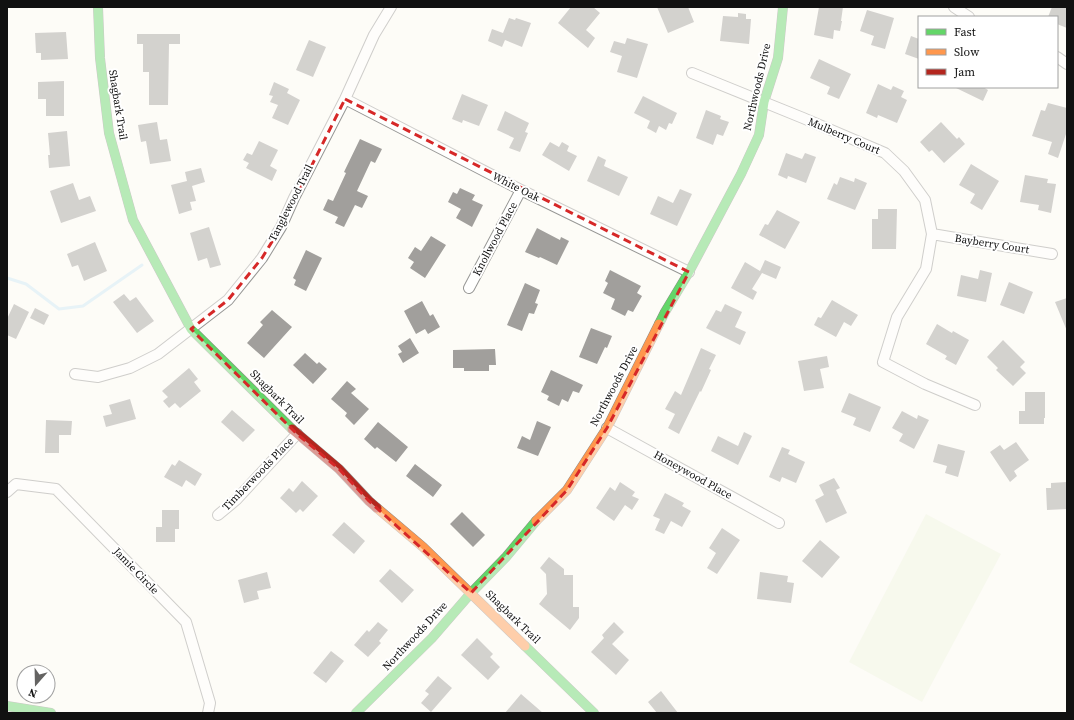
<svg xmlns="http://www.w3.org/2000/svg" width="1074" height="720" font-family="'Source Serif 4',serif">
<rect width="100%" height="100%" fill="#fdfcf7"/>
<path fill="#f0f6e1" d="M926,514L1001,554L922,702L849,662Z"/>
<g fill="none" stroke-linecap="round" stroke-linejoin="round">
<path stroke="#cde8f7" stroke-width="3" d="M7,278L26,284L59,309L83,306L142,265"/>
</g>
<path fill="#a19f9c" d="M571,7H593L600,13L586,30L595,38L588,48L558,23Z
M657,7H688L694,22L668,33Z
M819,7H843L841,21H842L840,31L834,30L833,39L814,35Z
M1052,7H1067V28L1057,24V17H1048Z
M867,10L894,18L885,49L871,45L874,36L860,31Z
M738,13L746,14V19H751L749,44L720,41L723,16L738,17Z
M509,18L515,20L516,18L531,23L522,47L505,40L502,47L488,41L492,29L503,33Z
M66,32L68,59L41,60V53H36L35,33Z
M137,34H180V44H169L168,105H149V72H143V44H137Z
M911,36L919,39V59L905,54Z
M627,38L648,44L637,78L617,72L622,56L610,52L614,41L625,44Z
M309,40L326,47L313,77L296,70Z
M819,59L851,74L839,99L827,94L830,87L810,78Z
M64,81V116H46V99H38V82Z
M274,82L289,89L287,93L300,100L288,125L272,118L278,105L270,102L273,96L269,95Z
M878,84L891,90L893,86L904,91L901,97L907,100L897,123L878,115L877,118L866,113Z
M954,87H983L988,90L983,101Z
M462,94L488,105L479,126L463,120L462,123L452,119Z
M643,96L677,113L672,124L669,123L666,130L659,126L656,133L647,128L650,121L634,113Z
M1048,103L1067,108V131L1058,158L1048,154L1052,142L1032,136L1041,110L1045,111Z
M706,110L721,116L720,119L729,122L723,136L717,134L713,145L696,138Z
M505,111L529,123L525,132L528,133L520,152L509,148L514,138L497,130Z
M157,122L160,140L167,139L171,161L150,164L146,141L141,142L138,125Z
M941,122L957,139L959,137L965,144L944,163L932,150L929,152L920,142Z
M67,131L70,166L49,168L48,155H50L48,133Z
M360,139L382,149L375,163L371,161L357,191L368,196L362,208L355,205L344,227L335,223L338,217L323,210L328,199L333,201L346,173L344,172Z
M259,141L278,150L270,166L277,170L272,181L246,168L249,163L243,160L247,153L252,155Z
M550,142L559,147L562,142L569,146L567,151L577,156L569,171L542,155Z
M786,153L802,159L805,153L816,157L806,183L788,176L787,179L778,175Z
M598,156L606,160L604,166L628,177L619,196L587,181Z
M971,164L999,181L982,210L970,203L975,194L959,185Z
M201,168L205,182L192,186L196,201L190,202L192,210L179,214L171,185L187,181L185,172Z
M1025,175L1048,179L1047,183L1056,184L1051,213L1038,210L1039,205L1020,202Z
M840,177L854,182L855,178L867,183L855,210L827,199L834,183L837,185Z
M73,183L79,200L90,196L96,211L61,223L50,191Z
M460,188L475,195L472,200L483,205L472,227L456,218L461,209L448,202L453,192L457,194Z
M680,189L692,194L677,226L650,214L658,196L673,203Z
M878,209H897L896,249H872V219H878Z
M777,210L800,222L785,249L759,235L765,224L768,225Z
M209,227L221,265L210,268L207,258L198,261L190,233Z
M537,228L560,240L561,237L569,241L557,265L540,257L539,258L525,252Z
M431,236L446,245L425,278L410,268L414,262L408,258L415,247L421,251Z
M95,242L107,271L84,281L78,265L72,267L67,254Z
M306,250L322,258L306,291L294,285L296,280L293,278Z
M765,260L781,267L776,279L762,273L752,289L757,292L753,300L731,288L745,262L760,271Z
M610,270L641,286L637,293L642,296L633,312L628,310L625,316L611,309L615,299L603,293L608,283L605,281Z
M980,270L992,273L986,302L957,296L961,275L978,279Z
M1009,282L1033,292L1024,314L1000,305Z
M525,283L540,290L535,303L538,304L534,314L529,313L522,331L507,325Z
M124,294L130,301L136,297L154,321L137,333L113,302Z
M1067,298V331L1055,302Z
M832,300L858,315L851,326L844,322L836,337L814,325L818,317L821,318Z
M422,301L430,316L433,314L440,327L428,334L425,329L416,334L404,311Z
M14,304L29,312L16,339L7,335V319Z
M725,304L742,312L735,327L746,332L740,345L706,328L716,310L721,312Z
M35,308L49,315L44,325L30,318Z
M272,310L292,327L264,358L247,343L263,325L260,322Z
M937,324L952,333L953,331L969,340L956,365L945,359L947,356L926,344Z
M591,328L612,336L607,348L605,347L597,364L579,357Z
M410,338L419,353L403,363L398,354L402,352L398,346Z
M1003,340L1025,362L1020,367L1026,373L1013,386L996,370L998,368L987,357Z
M701,348L716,355L709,369L711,370L701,392L700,391L679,434L668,428L675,414L665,409L675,391L681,395Z
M495,349L496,365H489V371H464V368H453V350Z
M305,353L317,364L319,362L327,369L313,384L293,365Z
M827,356L829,367L820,369L824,388L804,391L798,361Z
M189,368L198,379L194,382L201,391L180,408L175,403L169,408L163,401L168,397L162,391Z
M551,370L583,385L579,393L573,391L568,402L562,399L559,406L547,400L549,396L541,392Z
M347,381L356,389L351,393L369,409L354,425L345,416L347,413L331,399Z
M1025,392H1045V418H1044V424H1019V411H1025Z
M849,393L881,407L870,432L853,425L856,418L841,412Z
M130,399L136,419L106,427L103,416L112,414L109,405Z
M232,410L255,430L243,442L221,422Z
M902,411L917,419L918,415L929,420L914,449L899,441L903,434L892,428Z
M46,420L72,421L71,435H59V453H45Z
M537,421L551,427L538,456L517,448L522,436L530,440Z
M378,422L408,447L396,462L377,447L375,449L364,439Z
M744,432L752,436L738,465L711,451L718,436L738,446Z
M1016,442L1029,460L1014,471L1017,476L1010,482L990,452L1000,445L1004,450Z
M938,444L965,451L958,477L945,473L947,466L933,462Z
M782,447L790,450L788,454L805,462L796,483L782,477L780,482L769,477Z
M179,460L202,474L195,486L186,480L182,487L164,477L172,464L175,466Z
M415,464L442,485L433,497L406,476Z
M834,478L840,488L836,490L847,513L826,523L815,500L824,495L819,485Z
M302,481L318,496L303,512L300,509L296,513L280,498L289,488L293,492Z
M620,482L635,492L632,496L639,499L632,510L625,505L614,521L596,508L610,487L615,491Z
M1067,482V509L1047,510L1046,488H1051V483Z
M665,493L684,503L682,506L691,511L682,527L671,521L664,534L655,530L660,519L653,516Z
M162,510H179V529H175V542H156V527H162Z
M462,512L485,535L473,547L450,524Z
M344,522L365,541L354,554L332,535Z
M722,528L740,540L717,574L707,568L716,553L709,548Z
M820,540L840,557L822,578L802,561Z
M549,557L564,569V575H573V607H579V618L570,630L539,604L547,594L546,574L540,568Z
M390,569L414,590L402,603L379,581Z
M267,572L271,588L257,591L259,599L244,603L238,580Z
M760,572L788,576L787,582L794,583L791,603L757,599Z
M378,622L388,630L379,641L381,643L368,657L354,645L367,630L369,632Z
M614,622L624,632L612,644L629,660L616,675L591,652L604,638L602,635Z
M477,638L493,654L490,657L500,667L488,680L461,655Z
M331,651L344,661L326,683L313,673Z
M438,676L452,688L431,712L421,703L429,694L425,691Z
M661,691L678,713H657L648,702Z
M521,694L543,713H505Z"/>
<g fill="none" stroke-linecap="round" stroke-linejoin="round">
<defs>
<path id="street" d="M954,7L969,17
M1057,57L1067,64
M692,73L803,118L885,153L904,171L925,200L932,234L926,269L897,317L883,362L925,384L975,405
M345,99L521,190L689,272
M932,234L1052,254
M469,288L521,190
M75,374L98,377L130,368L158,354L228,300L262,258L281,227L294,198L345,99L374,35L391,7
M607,428L779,523
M7,492L16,484L56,489L186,622L210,703L208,713
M218,515L236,500L297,434"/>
<path id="fast" d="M98,7L100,58L109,133L133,220L191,329L292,429
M659,324L665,312L689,272L741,174L759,135L764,102L778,58L783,7
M525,646L594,713
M7,706L51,713
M356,713L432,638L471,593L506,557L536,521"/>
<path id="slow" d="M377,508L423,547L525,646
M536,521L567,490L607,428L659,324"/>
<path id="jam" d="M292,429L339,469L369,501L377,508"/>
</defs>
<use href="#street" stroke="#979795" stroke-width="12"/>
<use href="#fast" stroke="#8e8d8b" stroke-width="10"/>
<use href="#slow" stroke="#8e8d8b" stroke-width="10"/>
<use href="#jam" stroke="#8e8d8b" stroke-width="10"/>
<use href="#street" stroke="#fffffe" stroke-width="10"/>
<use href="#fast" stroke="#63d668" stroke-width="9"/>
<use href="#slow" stroke="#ff974d" stroke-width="9"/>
<use href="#jam" stroke="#b3261e" stroke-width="9"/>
</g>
<path d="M0 0H1074V720H0ZM345,99L689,272L607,428L567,490L471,593L369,501L339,469L297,434L191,329L228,300L262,258L281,227Z" fill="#fdfcf7" fill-opacity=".55" fill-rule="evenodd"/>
<path fill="none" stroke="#d62828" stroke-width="3" stroke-dasharray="8 5" stroke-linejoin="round" d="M345,99L689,272L607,428L567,490L471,593L369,501L339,469L297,434L191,329L228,300L262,258L281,227Z"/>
<g text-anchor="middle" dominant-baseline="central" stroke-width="4" stroke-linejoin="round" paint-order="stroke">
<g font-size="11" fill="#111" stroke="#fff">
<text transform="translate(757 87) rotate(-77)">Northwoods Drive</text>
<text transform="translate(118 105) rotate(81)">Shagbark Trail</text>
<text transform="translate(844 136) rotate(23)">Mulberry Court</text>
<text transform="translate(516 187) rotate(27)">White Oak</text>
<text transform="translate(291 203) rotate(-63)">Tanglewood Trail</text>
<text transform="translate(495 239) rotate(-62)">Knollwood Place</text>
<text transform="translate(992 244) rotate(9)">Bayberry Court</text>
<text transform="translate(614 386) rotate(-62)">Northwoods Drive</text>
<text transform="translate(277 397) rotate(45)">Shagbark Trail</text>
<text transform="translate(258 474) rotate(-46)">Timberwoods Place</text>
<text transform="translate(693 475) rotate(29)">Honeywood Place</text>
<text transform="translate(136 571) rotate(46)">Jamie Circle</text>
<text transform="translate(513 617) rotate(44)">Shagbark Trail</text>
<text transform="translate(415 636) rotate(-47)">Northwoods Drive</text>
</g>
</g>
<rect width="1074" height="720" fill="none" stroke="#111111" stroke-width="16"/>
<rect x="918" y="16" width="140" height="72" fill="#ffffff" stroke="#a0a0a0"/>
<rect x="926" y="29" width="20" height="6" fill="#63d668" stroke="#a0a0a0"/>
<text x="954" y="36" font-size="12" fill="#111111">Fast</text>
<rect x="926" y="49" width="20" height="6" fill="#ff974d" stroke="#a0a0a0"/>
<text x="954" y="56" font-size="12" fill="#111111">Slow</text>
<rect x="926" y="69" width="20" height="6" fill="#b3261e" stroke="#a0a0a0"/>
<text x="954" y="76" font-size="12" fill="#111111">Jam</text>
<g transform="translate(36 684) rotate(200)"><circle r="19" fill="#ffffff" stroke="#a0a0a0"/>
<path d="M0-3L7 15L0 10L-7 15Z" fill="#646362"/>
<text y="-6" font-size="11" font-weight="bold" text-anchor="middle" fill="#111111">N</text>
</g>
</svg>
